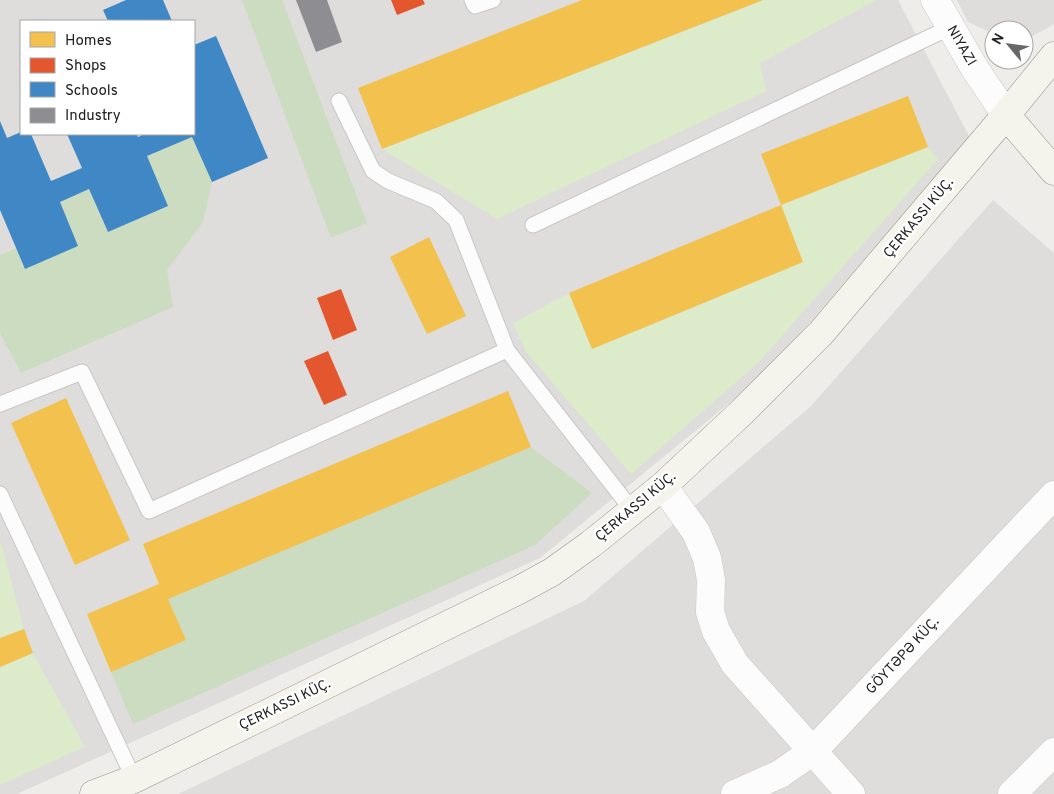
<svg xmlns="http://www.w3.org/2000/svg" width="1054" height="794" font-family="Overpass,sans-serif">
<rect width="100%" height="100%" fill="#efedea"/>
<path fill="#dedddb" fill-rule="evenodd" d="M0,0H898L970,138L765,374L540,558L17,794H0ZM21,21H194V134H21Z
M957,0H1054V24L1024,41V30H994V34L968,22Z
M993,200L1054,253V794H178L584,601L811,406Z"/>
<path fill="#dcebca" d="M764,0H876L760,63L766,91L497,219L382,149Z
M928,147L938,159L758,363L631,474L526,352L513,323L569,293L592,349L803,262L781,205Z
M0,543H1L24,629L0,638Z
M33,653L85,747L0,785V667Z"/>
<path fill="#cbdcc0" d="M242,0H282L367,223L331,238Z
M192,137L212,182L203,222L167,270L173,307L21,373L0,333V255L16,248L25,269L78,246L60,202L89,189L108,232L168,206L147,156Z
M531,447L592,493L535,545L133,724L111,672L186,640L168,599Z"/>
<path fill="#f2c14e" d="M582,0H763L382,149L358,88Z
M908,96L928,147L781,205L803,262L592,349L569,293L781,205L761,154Z
M429,237L466,316L427,334L390,257Z
M508,391L531,447L168,599L186,640L111,672L87,614L159,584L143,544Z
M66,398L130,540L75,565L11,423Z
M24,629L33,653L0,667V638Z"/>
<path fill="#e4572e" d="M391,0H423L425,4L397,15Z
M341,289L357,330L333,340L317,298Z
M328,351L347,395L324,405L304,361Z"/>
<path fill="#3f88c5" d="M126,0H163L172,21H108L103,10Z
M216,36L268,158L212,182L192,137L147,156L168,206L108,232L89,189L60,202L78,246L25,269L0,210V121L7,138L21,132V134H31L51,181L82,168L67,134H136L138,137L145,134H194V45Z"/>
<path fill="#8d8d92" d="M296,0H327L342,42L316,52Z"/>
<g fill="none" stroke-linecap="round" stroke-linejoin="round">
<defs>
<path id="lane" d="M472,0L475,6L493,0
M339,101L373,171L388,181L436,201L456,220L507,350
M533,225L951,27
M0,404L82,372L149,511L507,350L633,511
M0,494L134,779"/>
<path id="street" d="M935,0L975,69L1006,115
M663,486L696,532L707,558L711,580L710,612L716,631L735,664L851,794
M735,794L780,774L813,751L1054,495
M1012,794L1054,752"/>
<path id="secondary" d="M1006,115L1054,171
M94,794L134,779L519,590L552,572L591,544L663,486L742,412L821,333L1006,115L1054,56"/>
</defs>
<use href="#lane" stroke="#c8c7c6" stroke-width="17"/>
<use href="#street" stroke="#c8c7c6" stroke-width="29"/>
<use href="#secondary" stroke="#989882" stroke-width="29"/>
<use href="#lane" stroke="#fdfcfc" stroke-width="15"/>
<use href="#street" stroke="#fdfcfc" stroke-width="28"/>
<use href="#secondary" stroke="#f4f4ed" stroke-width="28"/>
</g>
<g text-anchor="middle" dominant-baseline="central" stroke-width="5" stroke-linejoin="round" paint-order="stroke">
<g font-size="14" fill="#212121" stroke="#fff">
<text transform="translate(961 46) rotate(60)">NIYAZI</text>
<text transform="translate(919 218) rotate(-50)">ÇERKASSI KÜÇ.</text>
<text transform="translate(636 507) rotate(-40)">ÇERKASSI KÜÇ.</text>
<text transform="translate(903 656) rotate(-47)">GÖYTƏPƏ KÜÇ.</text>
<text transform="translate(285 705) rotate(-26)">ÇERKASSI KÜÇ.</text>
</g>
</g>
<rect x="20" y="20" width="175" height="115" fill="#ffffff" stroke="#a6a6a6"/>
<rect x="30" y="32" width="25" height="15" fill="#f2c14e" stroke="#a6a6a6"/>
<text x="65" y="45" font-size="15" fill="#212121">Homes</text>
<rect x="30" y="58" width="25" height="15" fill="#e4572e" stroke="#a6a6a6"/>
<text x="65" y="70" font-size="15" fill="#212121">Shops</text>
<rect x="30" y="82" width="25" height="15" fill="#3f88c5" stroke="#a6a6a6"/>
<text x="65" y="95" font-size="15" fill="#212121">Schools</text>
<rect x="30" y="108" width="25" height="15" fill="#8d8d92" stroke="#a6a6a6"/>
<text x="65" y="120" font-size="15" fill="#212121">Industry</text>
<g transform="translate(1009 45) rotate(299)"><circle r="24" fill="#ffffff" stroke="#a6a6a6"/>
<path d="M0-4L9 19L0 12L-9 19Z" fill="#696867"/>
<text y="-8" font-size="14" font-weight="bold" text-anchor="middle" fill="#212121">N</text>
</g>
</svg>
